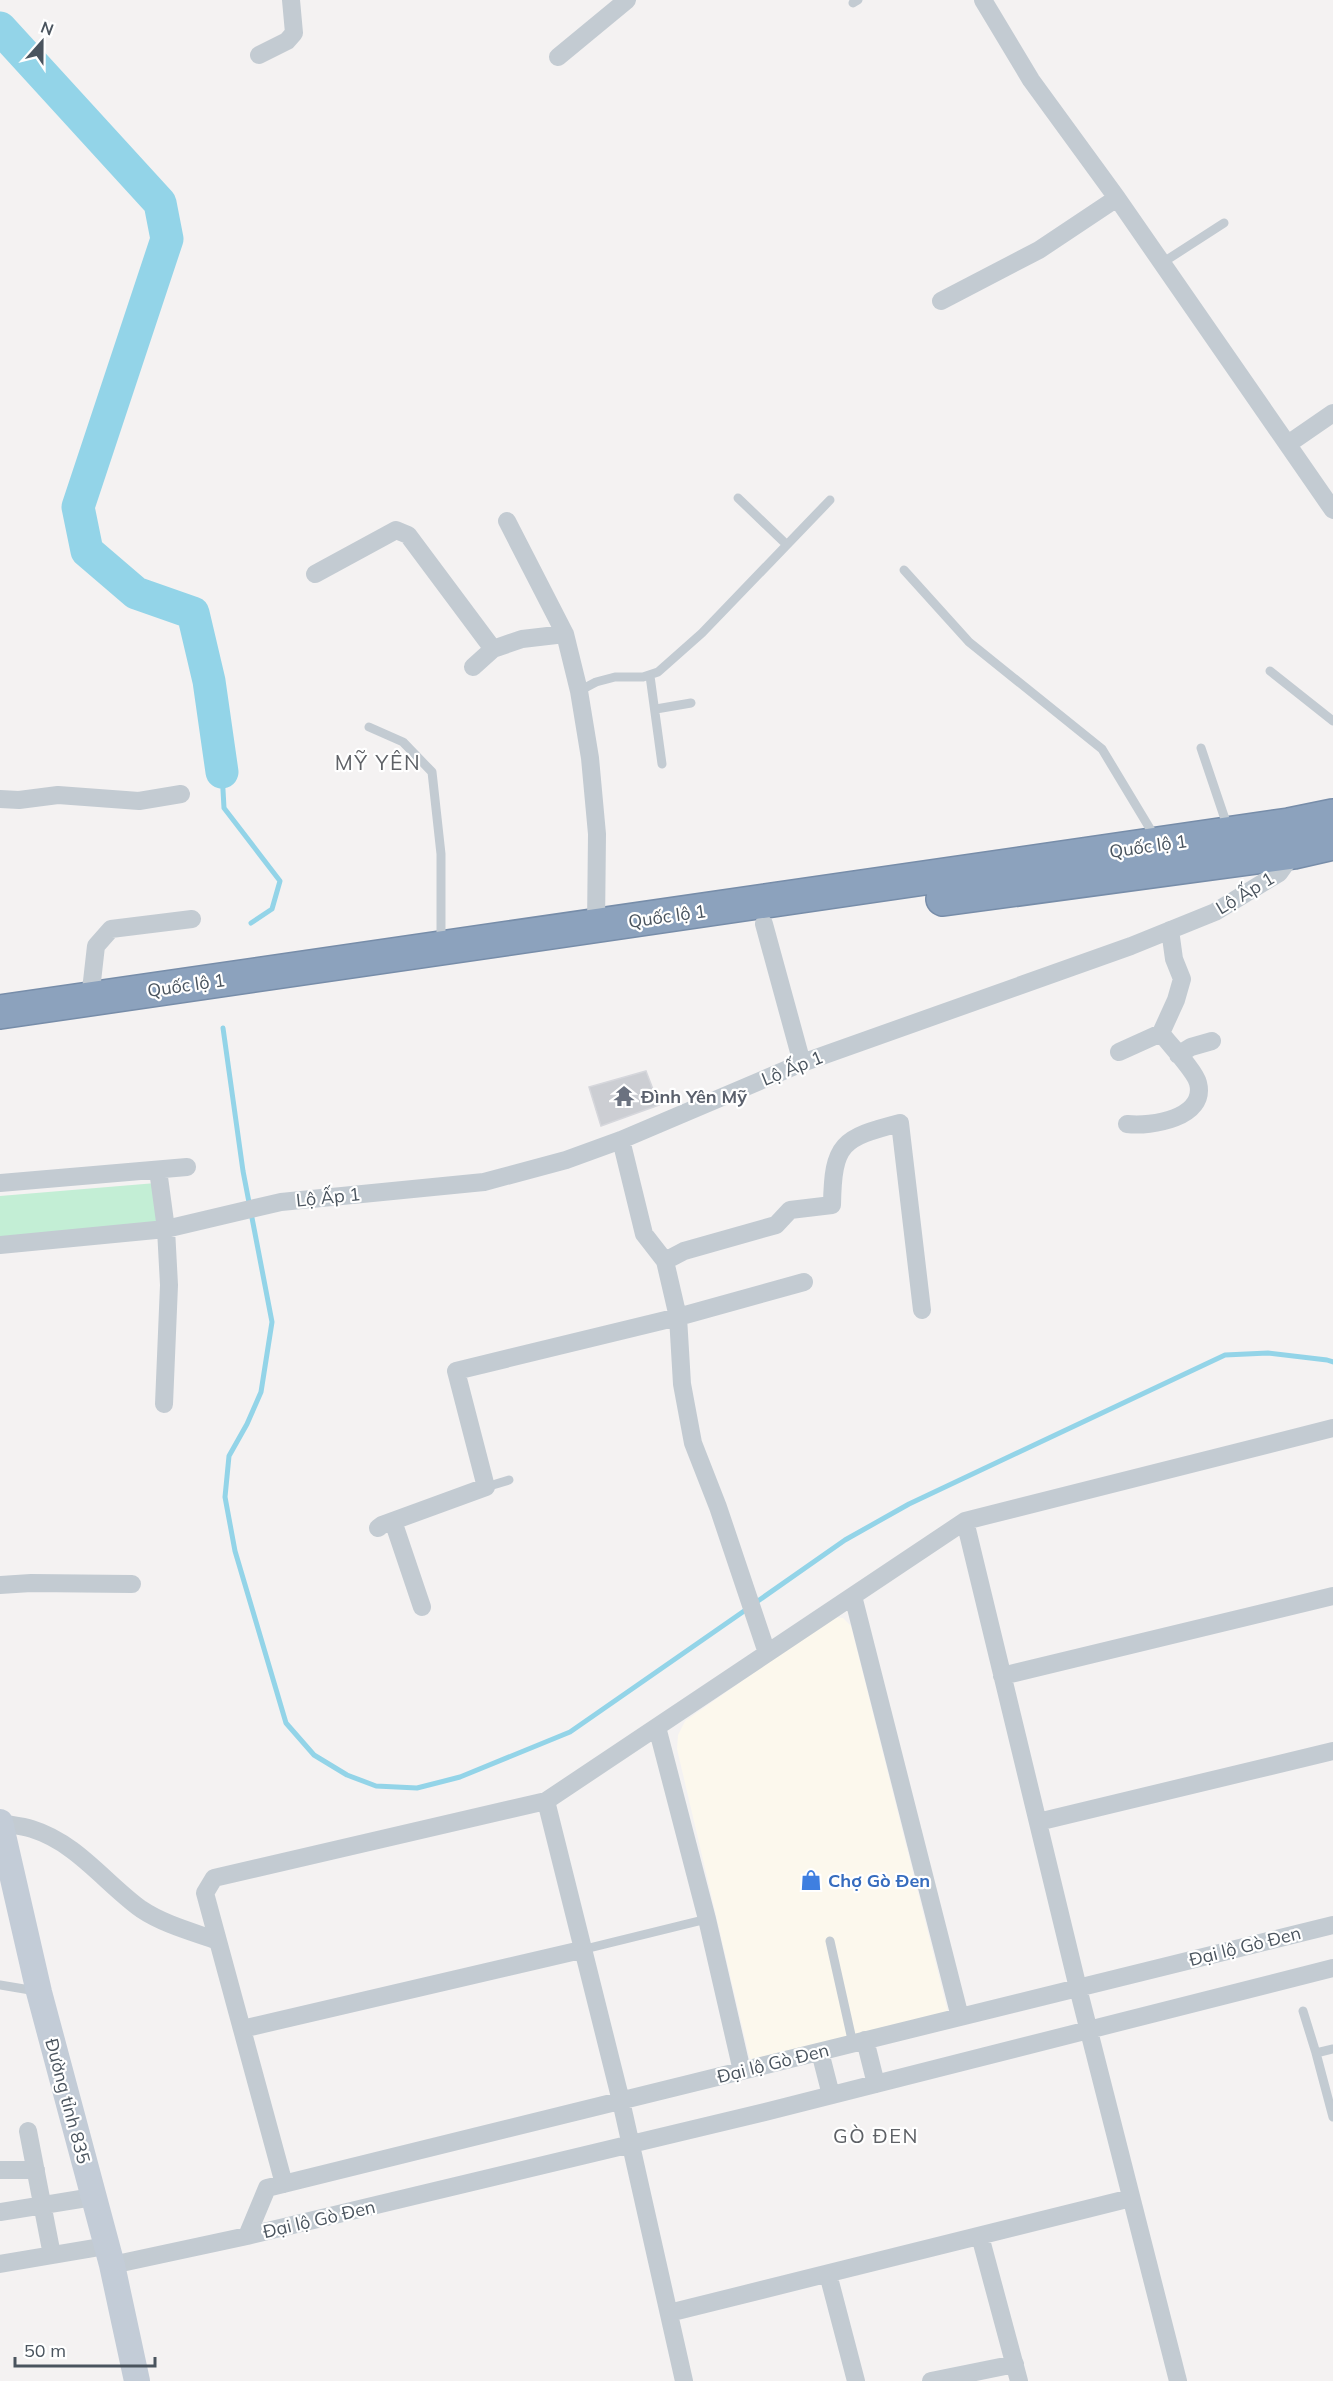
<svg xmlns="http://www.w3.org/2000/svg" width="1333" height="2381" font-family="Mulish,sans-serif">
<rect width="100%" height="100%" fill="#f4f2f2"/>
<path fill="#fcf8ed" d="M834,1617L843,1618L851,1626L948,2012L750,2060L677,1749L678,1735L685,1721Z"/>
<path fill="#c3eed5" d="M156,1183L162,1222L0,1242V1196Z"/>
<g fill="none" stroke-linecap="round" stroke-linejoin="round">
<path stroke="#93d4e8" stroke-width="5" d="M222,772L224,808L280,881L272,909L251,923
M223,1028L243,1171L272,1322L261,1392L247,1424L229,1456L225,1497L235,1551L286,1723L314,1755L347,1775L376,1786L417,1788L460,1777L570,1732L747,1609
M755,1603L845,1540L909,1504L1225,1355L1268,1353L1327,1360L1333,1362"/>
<path stroke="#93d4e8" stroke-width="33" d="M0,28L160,203L167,239L78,507L87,551L136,593L193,613L209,681L222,772"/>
</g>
<path fill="#ccced3" stroke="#d6d7dc" stroke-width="1.5" d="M646,1071L659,1105L601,1126L589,1087Z"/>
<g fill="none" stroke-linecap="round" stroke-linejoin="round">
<defs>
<path id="highway" d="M943,899L1294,852L1333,843
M0,1012L1289,825L1333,816"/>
</defs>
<use href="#highway" stroke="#778da9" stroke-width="36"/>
<path stroke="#c3cbd2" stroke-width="9" d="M853,3L858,0
M1162,263L1224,223
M738,498L786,544
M904,570L969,642L1102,749L1155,837
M1270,671L1333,721
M650,676L662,764
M579,691L596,682L615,677H643L658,672L702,633L830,500
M656,709L691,703
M369,727L403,742L432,772L441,854V943
M1201,748L1228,828
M486,1487L509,1480
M830,1941L853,2044
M581,1950L707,1919
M0,1985L36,1991
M1303,2011L1316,2053
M1333,2049L1316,2053L1333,2117"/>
<path stroke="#c3cbd2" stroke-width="18" d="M983,0L1031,80L1117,198L1333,510
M259,55L287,41L294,33L291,0
M558,57L627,0
M941,301L1039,250L1117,198
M1288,444L1333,413
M507,521L565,634L579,691L590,758L597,834L596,926
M315,574L396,530L408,535L493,649
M473,667L493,649L522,639L565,634
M0,799L19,800L58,795L139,801L181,794
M764,924L802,1063
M90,999L96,946L111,929L192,919
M1119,1052L1161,1033L1176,1000L1182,979L1174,959L1170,930
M1178,1055L1191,1047L1212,1041
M1127,1124C1151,1127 1207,1118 1198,1083C1195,1071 1169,1044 1161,1033
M621,1140L644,1234L665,1261L678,1317L682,1384L693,1443L718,1507L767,1653
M158,1170L166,1229L169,1285L164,1404
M0,1183L187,1167
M0,1245L166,1229L281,1202L484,1182L566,1160L621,1140L802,1063L1131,946L1215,912L1279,873L1294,852
M665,1261L684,1251L776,1225L790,1210L832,1205C833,1143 842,1138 900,1123L922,1310
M393,1521L422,1607
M965,1521L1078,1988L1178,2381
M378,1528L382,1525L486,1487L456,1371L678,1317L804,1282
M0,1585L31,1583L132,1584
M853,1596L960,2017
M1002,1676L1333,1596
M657,1727L707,1919L742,2071
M546,1801L621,2101L684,2381
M1038,1822L1333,1751
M0,1823C11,1825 22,1826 32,1829C77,1843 105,1883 141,1909C163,1924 193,1932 218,1941
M242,2029L581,1950
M865,2040L876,2084
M820,2052L831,2095
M28,2131L52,2255
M0,2170H36
M284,2184L205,1893L214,1878L546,1801L965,1521L1333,1428
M0,2212L93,2197
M247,2236L267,2188L1333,1925
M980,2236L1019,2381
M0,2264L106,2246
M112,2265L247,2236L765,2112L1333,1968
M828,2274L856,2381
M669,2313L1131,2198
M931,2381L1015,2364"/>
<path stroke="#c3ccd7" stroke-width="26" d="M0,1822L39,1992L112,2265L137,2381"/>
<use href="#highway" stroke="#8ca2bd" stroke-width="33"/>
</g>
<defs>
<symbol id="temple-bare" viewBox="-9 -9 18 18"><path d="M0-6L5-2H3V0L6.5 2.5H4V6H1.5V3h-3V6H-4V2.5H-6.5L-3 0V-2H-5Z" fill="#6b7280" stroke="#fff" stroke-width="2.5" paint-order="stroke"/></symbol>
<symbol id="shop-bare" viewBox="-9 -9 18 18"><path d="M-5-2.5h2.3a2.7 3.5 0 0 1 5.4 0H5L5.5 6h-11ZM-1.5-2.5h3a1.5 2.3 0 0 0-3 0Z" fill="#3f7fe0" stroke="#fff" stroke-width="2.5" paint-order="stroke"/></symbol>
</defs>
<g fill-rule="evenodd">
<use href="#temple-bare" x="609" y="1081" width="30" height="30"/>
<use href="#shop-bare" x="796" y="1865" width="30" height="30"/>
</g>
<g text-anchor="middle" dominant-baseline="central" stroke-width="4.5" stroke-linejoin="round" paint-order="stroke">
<g font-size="18" fill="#4a545e" stroke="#fff">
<text transform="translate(1148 846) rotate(-8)">Quốc lộ 1</text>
<text transform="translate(1245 893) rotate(-31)">Lộ Ấp 1</text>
<text transform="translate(667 916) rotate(-8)">Quốc lộ 1</text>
<text transform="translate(186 985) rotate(-8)">Quốc lộ 1</text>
<text transform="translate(792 1068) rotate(-22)">Lộ Ấp 1</text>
<text transform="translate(328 1197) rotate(-6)">Lộ Ấp 1</text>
<text transform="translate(1245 1946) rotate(-14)">Đại lộ Gò Đen</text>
<text transform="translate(773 2063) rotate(-14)">Đại lộ Gò Đen</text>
<text transform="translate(68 2101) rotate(75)">Đường tỉnh 835</text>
<text transform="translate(319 2219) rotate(-13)">Đại lộ Gò Đen</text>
</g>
<g font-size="18" font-weight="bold" fill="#5b616d" stroke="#fff" text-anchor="start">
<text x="641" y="1096">Đình Yên Mỹ</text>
</g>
<g font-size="18" font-weight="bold" fill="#366cbe" stroke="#fff" text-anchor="start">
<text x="828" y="1880">Chợ Gò Đen</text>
</g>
<g font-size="20" letter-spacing="1.5" fill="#5e6166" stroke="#fff">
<text x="876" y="2135">GÒ ĐEN</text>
</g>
<g font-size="21" letter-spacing="1.5" fill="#5e6166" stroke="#fff">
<text x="378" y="762">MỸ YÊN</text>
</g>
</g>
<g transform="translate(42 42) rotate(21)" stroke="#ffffff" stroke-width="4.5" paint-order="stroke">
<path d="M0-4.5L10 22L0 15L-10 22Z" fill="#4a545e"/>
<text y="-9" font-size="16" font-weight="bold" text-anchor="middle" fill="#4a545e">N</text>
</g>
<path d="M15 2357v9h140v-9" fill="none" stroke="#4a545e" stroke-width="3"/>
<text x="24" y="2357" font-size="18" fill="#4a545e" stroke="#ffffff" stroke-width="4.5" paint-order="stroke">50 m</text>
</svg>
